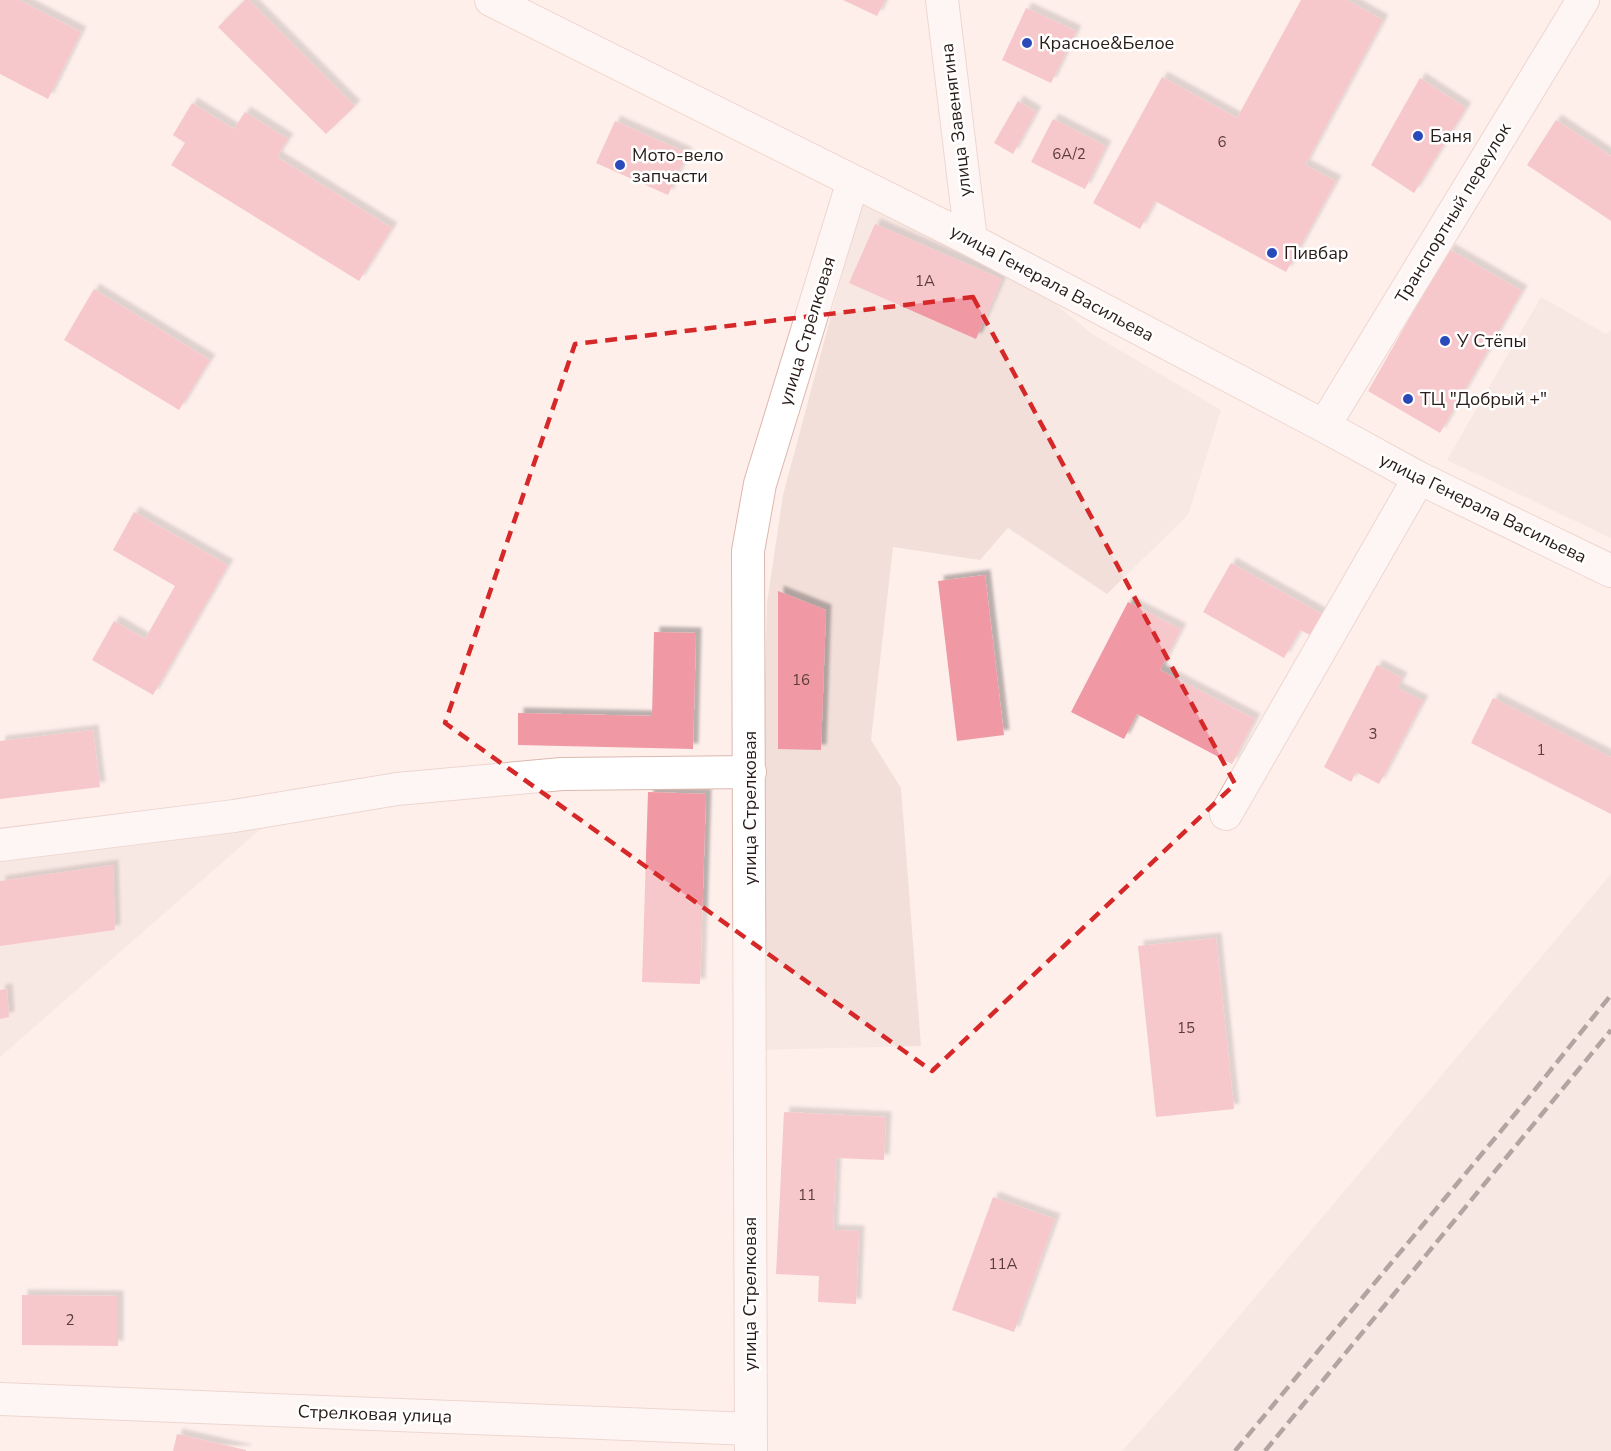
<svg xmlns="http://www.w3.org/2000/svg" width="1611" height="1451" font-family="'Nunito Sans',sans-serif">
<defs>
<filter id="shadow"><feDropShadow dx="5.5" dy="-5.5" stdDeviation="1.5" flood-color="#0004"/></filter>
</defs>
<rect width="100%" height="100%" fill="#feefeb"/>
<path fill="#f2dfda" d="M863,196L1030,283L1092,334L1221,410L1188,515L1107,594L1008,528L980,560L893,547L871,740L901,788L921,1046L755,1050L767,603L783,495Z
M1541,297L1606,334L1611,330V538L1447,460Z
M303,792L0,1057V832Z
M1611,874V1451H1122L1182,1384Z"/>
<path fill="#f099a5" filter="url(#shadow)" d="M0,0H19L81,32L48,99L0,74Z
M245,0H249L355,106L326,134L218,27Z
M843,0H885L877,16Z
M1301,0H1347L1383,20L1305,165L1336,181L1286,272L1155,201L1140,229L1093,203L1162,77L1237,118Z
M1026,8L1076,31L1051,83L1002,60Z
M1420,78L1466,108L1414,193L1371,165Z
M1018,101L1036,112L1013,154L994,143Z
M192,103L234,129L245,112L288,139L277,157L392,228L359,281L171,165L185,143L173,135Z
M1053,119L1106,146L1085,189L1031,162Z
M1556,120L1611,156V221L1527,165Z
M615,121L687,153L668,195L596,163Z
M875,224L1002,279L976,339L849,283Z
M1449,249L1522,291L1440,433L1368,391Z
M94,289L210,360L179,410L64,340Z
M134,512L228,565L153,695L92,660L114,621L145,639L175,586L113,550Z
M1231,563L1322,614L1310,635L1300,630L1284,658L1203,612Z
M985,575L1004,735L957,741L938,581Z
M778,591L826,610L821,750L778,749Z
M1128,602L1181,629L1160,670L1255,719L1232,764L1137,714L1124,739L1071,712Z
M654,632L696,633L693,749L518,745V713L652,716Z
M1377,665L1402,678L1397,688L1423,701L1379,784L1356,772L1351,782L1324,767Z
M1493,698L1611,757V814L1471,743Z
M93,730L100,787L0,799V741Z
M648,792L706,794L700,984L642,982Z
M113,865L115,930L0,946V881Z
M1216,938L1234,1109L1156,1117L1138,946Z
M7,989L9,1017L0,1019V990Z
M784,1112L886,1117L884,1160L836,1158L833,1230L859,1231L856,1304L818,1302L819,1276L776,1274Z
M993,1197L1055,1219L1014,1332L952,1310Z
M22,1295L118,1296V1346L22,1345Z
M177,1434L246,1450V1451H173Z"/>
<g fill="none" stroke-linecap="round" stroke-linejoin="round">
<defs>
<path id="minor" d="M491,0L971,240L1324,426L1419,478L1611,571
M942,0L971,240
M1324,426L1583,0
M1226,814L1419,478
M0,845L234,816L397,789L562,774L750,772
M0,1399L751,1429
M751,1451L748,551L760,484L853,181"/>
</defs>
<use href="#minor" stroke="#dcb8ae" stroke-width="34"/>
<use href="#minor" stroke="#fff" stroke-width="32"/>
<path stroke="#584a46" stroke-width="4.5" stroke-dasharray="12 6" stroke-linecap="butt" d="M1235,1451L1525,1102L1611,995
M1265,1451L1611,1030"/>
</g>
<path d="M0 0H1611V1451H0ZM973,297L1235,784L932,1071L445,723L575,344Z" fill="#feefeb" fill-opacity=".55" fill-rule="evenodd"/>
<path fill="none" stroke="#d62828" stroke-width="4.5" stroke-dasharray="12 8" stroke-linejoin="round" d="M973,297L1235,784L932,1071L445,723L575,344Z"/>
<g fill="#2b4aba" stroke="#fff" stroke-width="2">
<circle cx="1027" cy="43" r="6"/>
<circle cx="1418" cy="136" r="6"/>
<circle cx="620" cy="165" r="6"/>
<circle cx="1272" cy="253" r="6"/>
<circle cx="1445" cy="341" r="6"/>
<circle cx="1408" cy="399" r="6"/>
</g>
<g text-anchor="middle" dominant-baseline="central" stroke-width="5" stroke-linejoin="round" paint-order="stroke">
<g font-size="15" fill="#5b3b3b">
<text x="1222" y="142">6</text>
<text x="1069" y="154">6А/2</text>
<text x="925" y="281">1А</text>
<text x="801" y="680">16</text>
<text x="1373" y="734">3</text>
<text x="1541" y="750">1</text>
<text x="1186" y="1028">15</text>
<text x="807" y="1195">11</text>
<text x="1003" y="1264">11А</text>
<text x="70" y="1320">2</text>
</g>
<g font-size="18" fill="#291c18" stroke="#fff" text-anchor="start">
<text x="1039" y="43">Красное&amp;Белое</text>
<text x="1430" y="136">Баня</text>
<text x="632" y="155">Мото-вело<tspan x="632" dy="21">запчасти</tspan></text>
<text x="1284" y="253">Пивбар</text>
<text x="1457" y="341">У Стёпы</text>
<text x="1420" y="399">ТЦ "Добрый +"</text>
</g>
<g font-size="18" fill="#291c18" stroke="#fff">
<text transform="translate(956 120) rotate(-97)">улица Завенягина</text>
<text transform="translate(1453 213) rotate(-59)">Транспортный переулок</text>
<text transform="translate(1052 283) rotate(28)">улица Генерала Васильева</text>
<text transform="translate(807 331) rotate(-73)">улица Стрелковая</text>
<text transform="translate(1483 508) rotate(26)">улица Генерала Васильева</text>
<text transform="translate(750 808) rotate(-90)">улица Стрелковая</text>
<text transform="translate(750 1294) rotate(-90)">улица Стрелковая</text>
<text transform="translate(375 1414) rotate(2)">Стрелковая улица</text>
</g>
</g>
</svg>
